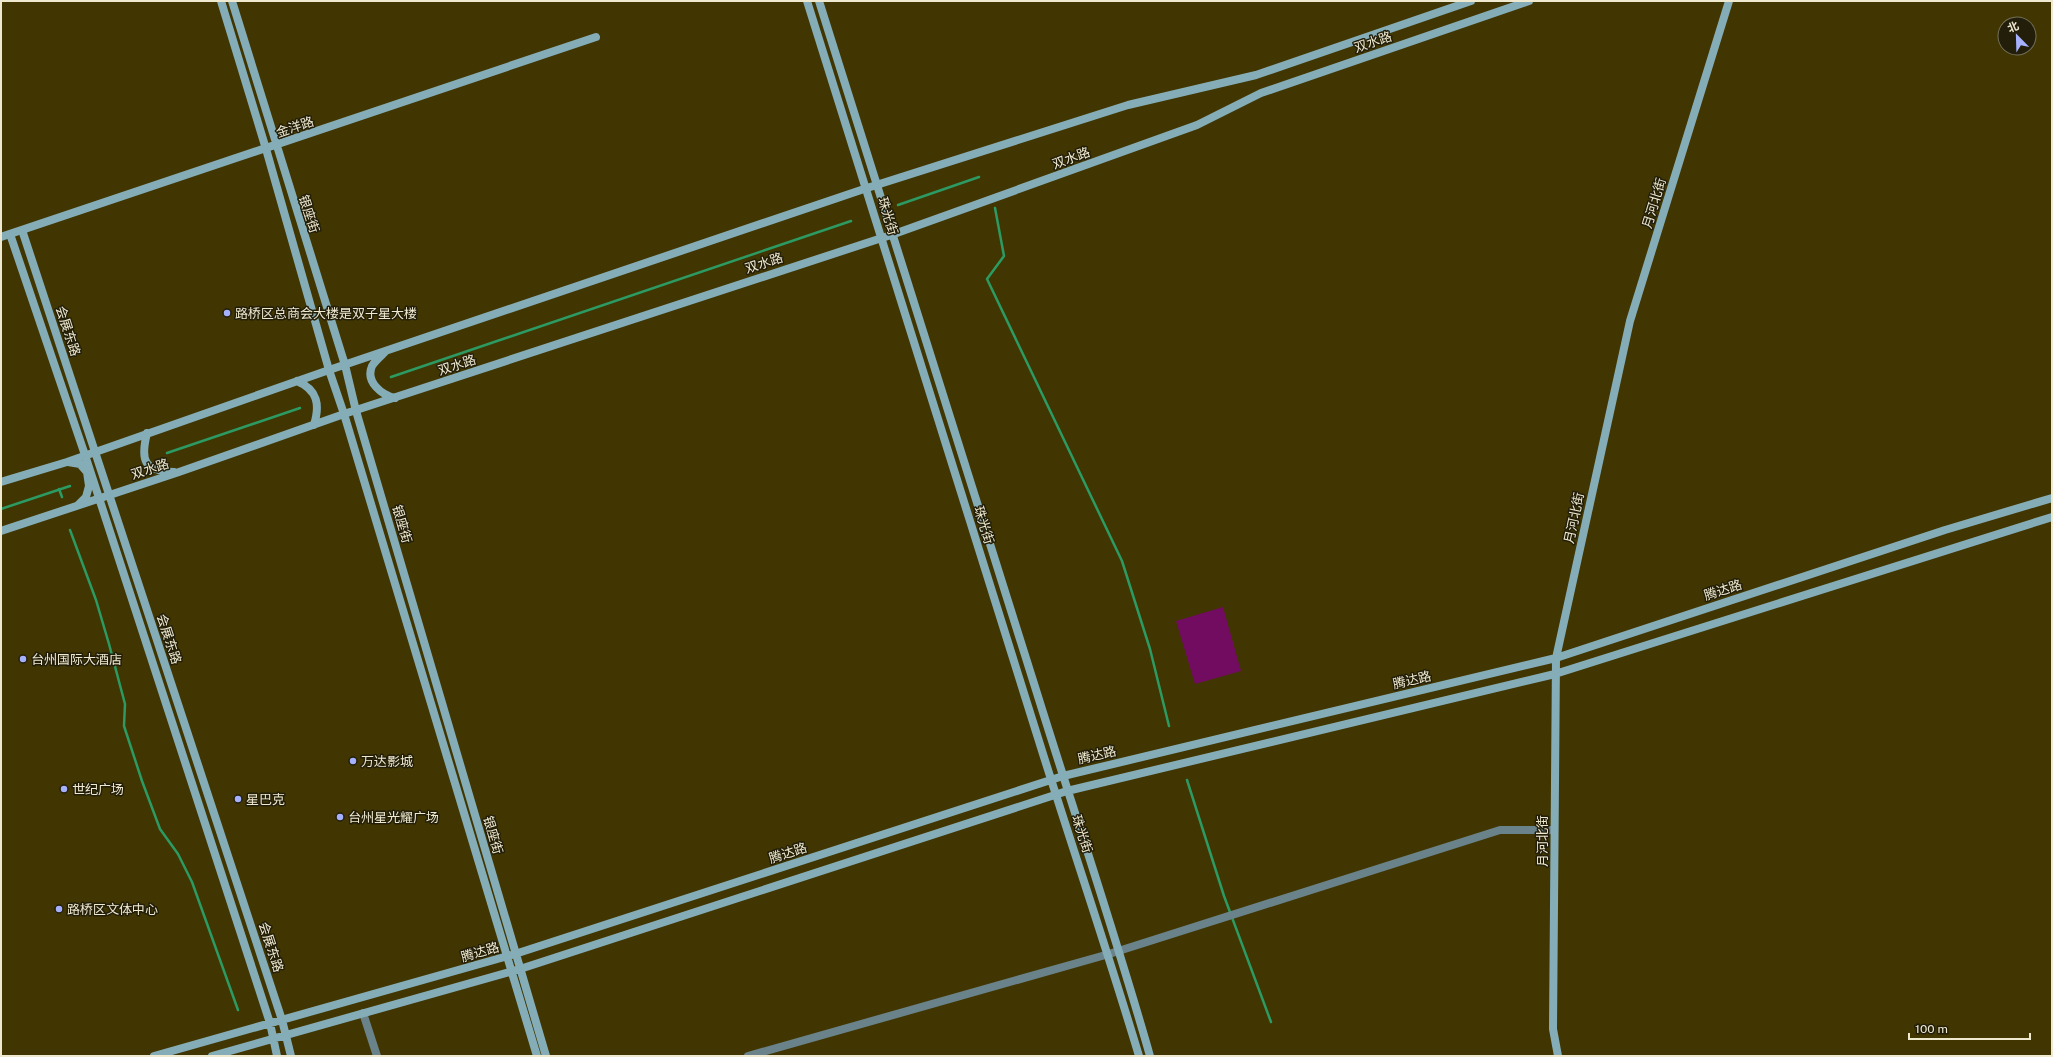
<svg xmlns="http://www.w3.org/2000/svg" width="2053" height="1057" font-family="'Public Sans','Noto Sans SC',sans-serif">
<rect width="100%" height="100%" fill="#413601"/>
<path fill="#710c61" d="M1223,607L1241,671L1195,684L1176,621Z"/>
<g fill="none" stroke-linecap="round" stroke-linejoin="round">
<path stroke="#2c9a62" stroke-width="2.5" d="M898,205L979,177
M995,208L1004,256L987,279L1122,561L1150,649L1169,726
M391,377L851,221
M167,453L300,408
M59,489L62,497
M1,509L70,486
M70,530L96,600L109,644L125,704L124,726L142,781L160,829L178,854L192,882L238,1010
M1187,780L1224,896L1271,1022"/>
<path stroke="#6a838a" stroke-width="8" d="M363,1013L377,1056
M748,1056L1109,954L1500,830H1554"/>
<path stroke="#85adb8" stroke-width="8" d="M221,1L266,149L329,370L344,414L537,1056
M232,1L345,365L356,411L546,1056
M807,1C886,246 962,492 1038,738C1071,844 1107,949 1139,1056
M819,1C893,230 964,460 1036,690C1074,812 1115,933 1150,1056
M22,230L282,1020L291,1056
M10,234L85,455L270,1023L277,1056
M1,237L596,37
M385,352C381,356 375,361 372,366C365,382 382,395 395,398
M297,381C318,390 320,405 314,425
M147,433C140,461 144,471 174,472
M68,462L80,464L87,472L89,486L86,497L78,505
M1,482L67,462L329,370L867,188L1128,105L1256,75L1471,1
M1,531L179,472L344,414L894,234L1197,125L1261,93L1529,1
M154,1056L515,954L1063,776L1556,658L1945,530L2052,498
M212,1056L520,969L1067,791L1555,674L2052,517
M1558,1056L1553,1029L1556,658L1630,321L1729,1"/>
</g>
<g fill="#a5b1fc" stroke="#221e0a" stroke-width="1.5">
<circle cx="227" cy="313" r="4"/>
<circle cx="23" cy="659" r="4"/>
<circle cx="353" cy="761" r="4"/>
<circle cx="64" cy="789" r="4"/>
<circle cx="238" cy="799" r="4"/>
<circle cx="340" cy="817" r="4"/>
<circle cx="59" cy="909" r="4"/>
</g>
<g text-anchor="middle" dominant-baseline="central" stroke-width="3" stroke-linejoin="round" paint-order="stroke">
<g font-size="13" fill="#efe9d0" stroke="#221e0a">
<text transform="translate(1373 42) rotate(-19)">双水路</text>
<text transform="translate(295 127) rotate(-19)">金洋路</text>
<text transform="translate(1071 158) rotate(-20)">双水路</text>
<text transform="translate(1654 203) rotate(-73)">月河北街</text>
<text transform="translate(309 214) rotate(72)">银座街</text>
<text transform="translate(888 216) rotate(73)">珠光街</text>
<text transform="translate(764 263) rotate(-18)">双水路</text>
<text transform="translate(68 331) rotate(72)">会展东路</text>
<text transform="translate(457 365) rotate(-18)">双水路</text>
<text transform="translate(150 469) rotate(-18)">双水路</text>
<text transform="translate(1574 518) rotate(-78)">月河北街</text>
<text transform="translate(402 524) rotate(74)">银座街</text>
<text transform="translate(984 525) rotate(73)">珠光街</text>
<text transform="translate(1723 590) rotate(-18)">腾达路</text>
<text transform="translate(169 639) rotate(72)">会展东路</text>
<text transform="translate(1412 680) rotate(-13)">腾达路</text>
<text transform="translate(1097 755) rotate(-13)">腾达路</text>
<text transform="translate(1082 834) rotate(72)">珠光街</text>
<text transform="translate(493 835) rotate(74)">银座街</text>
<text transform="translate(1542 841) rotate(-90)">月河北街</text>
<text transform="translate(788 853) rotate(-18)">腾达路</text>
<text transform="translate(271 947) rotate(72)">会展东路</text>
<text transform="translate(480 952) rotate(-16)">腾达路</text>
</g>
<g font-size="13" fill="#efe9d0" stroke="#221e0a" text-anchor="start">
<text x="235" y="313">路桥区总商会大楼是双子星大楼</text>
<text x="31" y="659">台州国际大酒店</text>
<text x="361" y="761">万达影城</text>
<text x="72" y="789">世纪广场</text>
<text x="246" y="799">星巴克</text>
<text x="348" y="817">台州星光耀广场</text>
<text x="67" y="909">路桥区文体中心</text>
</g>
</g>
<rect width="2053" height="1057" fill="none" stroke="#efe9d0" stroke-width="4"/>
<g transform="translate(2017 36) rotate(337)"><circle r="19" fill="#221e0a" stroke="#746f59"/>
<path d="M0-3L7 15L0 10L-7 15Z" fill="#a5b1fc"/>
<text y="-6" font-size="11" font-weight="bold" text-anchor="middle" fill="#efe9d0">北</text>
</g>
<path d="M1909 1033v6h121v-6" fill="none" stroke="#efe9d0" stroke-width="2"/>
<text x="1915" y="1033" font-size="12" fill="#efe9d0" stroke="#221e0a" stroke-width="3" paint-order="stroke">100 m</text>
</svg>
